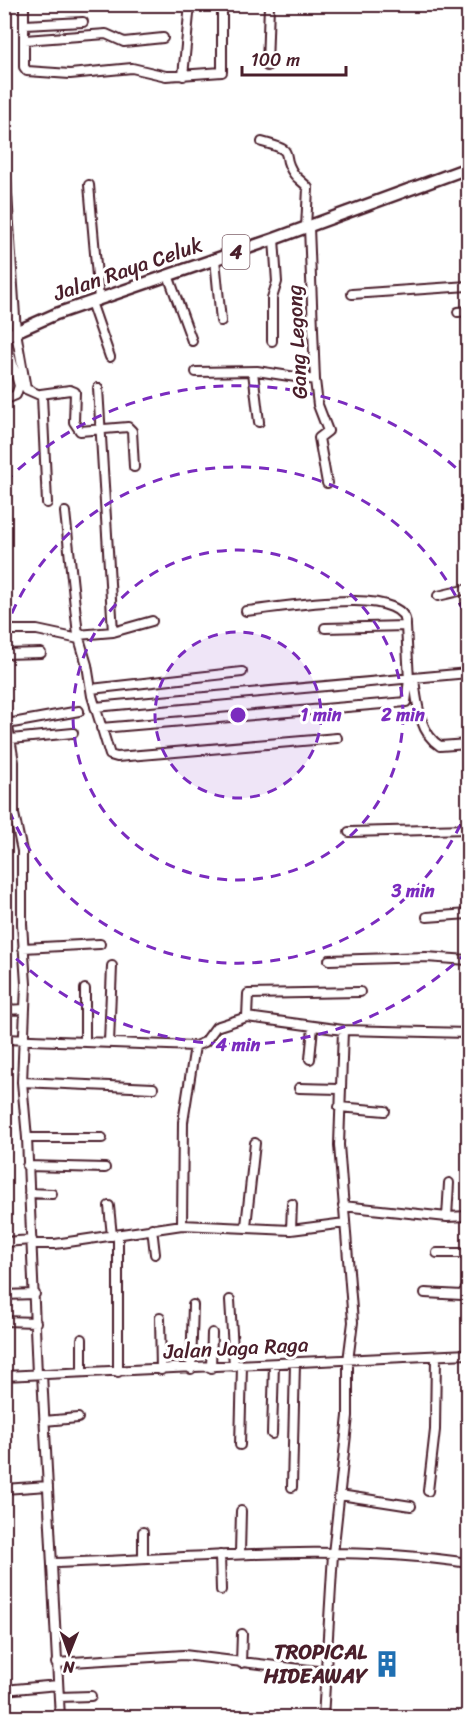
<svg xmlns="http://www.w3.org/2000/svg" width="473" height="1722" font-family="Sriracha,sans-serif">
<rect width="100%" height="100%" fill="#fff"/>
<filter id="ink" filterUnits="userSpaceOnUse"><feTurbulence type="fractalNoise" baseFrequency=".0167" numOctaves="2"/><feDisplacementMap in="SourceGraphic" scale="12" xChannelSelector="R" yChannelSelector="G"/><feConvolveMatrix kernelMatrix="1 2 1 2 8 2 1 2 1" color-interpolation-filters="sRGB"/></filter>
<g filter="url(#ink)">
<g fill="none" stroke-linecap="round" stroke-linejoin="round">
<defs>
<path id="minor" d="M24,4V67L27,71L70,74L132,68L166,76L222,72V4
M25,25L83,22
M25,40L106,34L124,42L163,38
M267,66L269,4
M183,76L190,4
M262,142C300,152 278,152 294,174C298,180 304,182 308,188L306,228
M5,163L16,332L26,389L42,396L47,503
M89,185L99,299
M309,227L315,380L318,405L328,431L319,438L327,483
M215,259L221,321
M168,275L192,341
M352,294L468,286
M91,302L110,357
M458,312L468,311
M272,341V298L277,282L274,239
M196,372L257,371L315,380
M253,372L259,422
M98,388L113,632
M41,394L70,390L75,392L74,422L80,431L128,427L132,431L134,467
M4,400L16,395L19,386L5,336
M65,512L78,635
M438,596L468,589
M246,611C273,609 408,582 406,626
M152,621L113,632L78,635L87,665L92,696L110,755L117,757L337,738
M4,630H37L79,639
M4,654L41,653
M414,679C417,702 419,733 440,746L468,744
M91,689L242,672
M4,703L14,762V814L22,851V924L26,984L22,1082L27,1138L37,1374
M95,707L468,673
M7,724L79,711
M101,728L406,702L409,680L406,626L325,628
M11,739L73,733
M349,832L468,829
M427,917L468,914
M23,948L100,944
M329,960L426,957L468,960
M4,1010L25,1009
M247,1017L248,994L360,992
M4,1039L195,1046L205,1042L216,1027L247,1017L343,1030L468,1033
M85,1042V989
M109,1043L112,966
M310,1059L313,1027
M22,1082L153,1088
M299,1088L339,1089
M339,1107L385,1111
M27,1138H102
M27,1166L105,1168
M29,1193L52,1194
M109,1206L112,1236
M343,1206L447,1217L468,1216
M447,1217L449,1183
M182,1225L183,1122L195,1046
M246,1226L255,1143
M152,1228L155,1254
M291,1230L292,1204
M118,1236V1372
M4,1242L32,1240
M32,1244H55L182,1225L291,1230L345,1223
M437,1253H468
M425,1293L462,1295L468,1286
M4,1295L35,1294
M230,1300L234,1366
M160,1318L161,1370
M4,1321L36,1322
M211,1368L212,1333
M191,1369L193,1305
M82,1372V1339
M42,1374L60,1718
M4,1376L468,1354
M44,1421L78,1418
M272,1434L274,1364
M240,1445L242,1366
M292,1487L295,1363
M4,1489L48,1486
M428,1491L435,1430L436,1356
M340,1495L411,1506
M143,1532V1559
M240,1553L241,1511
M220,1555L221,1590
M54,1563C192,1559 331,1542 468,1563
M56,1663L184,1655L326,1672
M241,1663L242,1634
M4,1690L58,1685
M59,1697L91,1696
M324,1715L349,1718
M323,1718L333,1554L348,1416V1361L353,1322L339,1145L343,1030"/>
<path id="highway" d="M4,337L56,314L274,239L468,168"/>
</defs>
<use href="#minor" stroke="#4a1f2b" stroke-width="12"/>
<use href="#highway" stroke="#4a1f2b" stroke-width="15"/>
<use href="#minor" stroke="#fff" stroke-width="8"/>
<use href="#highway" stroke="#fff" stroke-width="10"/>
</g>
</g>
<circle cx="238" cy="715" r="83" fill="#7b2cbf" fill-opacity=".12"/>
<g fill="none" stroke="#7b2cbf" stroke-width="3" stroke-dasharray="10 8">
<circle cx="238" cy="715" r="83"/>
<circle cx="238" cy="715" r="165"/>
<path d="M468 808A248 248 0 0 1 5 800M5 630A248 248 0 0 1 468 622"/>
<path d="M467 952A330 330 0 0 1 5 948M5 482A330 330 0 0 1 467 478"/>
</g>
<defs>
<symbol id="building-bare" viewBox="-9 -9 18 18"><path d="M-4-6H4V6H1V3H-1V6H-4ZM-2.5-4.3h1.7v1.8h-1.7ZM.8-4.3h1.7v1.8H.8ZM-2.5-1h1.7V.8h-1.7ZM.8-1h1.7V.8H.8Z" fill="#1f6fb2" stroke="#fff" stroke-width="2.5" paint-order="stroke"/></symbol>
</defs>
<g fill-rule="evenodd">
<use href="#building-bare" x="368" y="1645" width="38" height="38"/>
</g>
<g text-anchor="middle" dominant-baseline="central" stroke-width="6" stroke-linejoin="round" paint-order="stroke">
<rect fill="#fff" stroke="#80626b" stroke-width="1.5" x="222.5" y="235" width="27" height="34" rx="4.5"/>
<g font-size="20" font-weight="bold" fill="#4a1f2b">
<text x="236" y="252">4</text>
</g>
<g font-size="21" fill="#4a1f2b" stroke="#fff">
<text transform="translate(128 269) rotate(-19)">Jalan Raya Celuk</text>
<text transform="translate(297 342) rotate(-93)">Gang Legong</text>
<text transform="translate(236 1348) rotate(-3)">Jalan Jaga Raga</text>
</g>
<g font-size="21" font-weight="bold" fill="#4a1f2b" stroke="#fff" text-anchor="end">
<text x="367" y="1652">TROPICAL<tspan x="367" dy="24">HIDEAWAY</tspan></text>
</g>
</g>
<circle cx="238" cy="715" r="9" fill="#7b2cbf" stroke="#fff" stroke-width="3"/>
<g font-size="18" text-anchor="middle" font-weight="bold" fill="#7b2cbf" stroke="#fff" stroke-width="6" stroke-linejoin="round" paint-order="stroke">
<text x="321" y="721">1 min</text>
<text x="403" y="721">2 min</text>
<text x="413" y="897">3 min</text>
<text x="238" y="1051">4 min</text>
</g>
<rect width="473" height="1722" fill="none" stroke="#fff" stroke-width="24"/>
<rect x="12" y="12" width="449" height="1698" fill="none" stroke="#4a1f2b" stroke-width="2" filter="url(#ink)"/>
<g transform="translate(69 1653) rotate(181)" stroke="#ffffff" stroke-width="4.5" paint-order="stroke">
<path d="M0-4.5L10 22L0 15L-10 22Z" fill="#4a1f2b"/>
<text y="-9" font-size="16" font-weight="bold" text-anchor="middle" fill="#4a1f2b">N</text>
</g>
<path d="M242 66v9h104v-9" fill="none" stroke="#4a1f2b" stroke-width="3"/>
<text x="251" y="66" font-size="18" fill="#4a1f2b" stroke="#ffffff" stroke-width="4.5" paint-order="stroke">100 m</text>
</svg>
